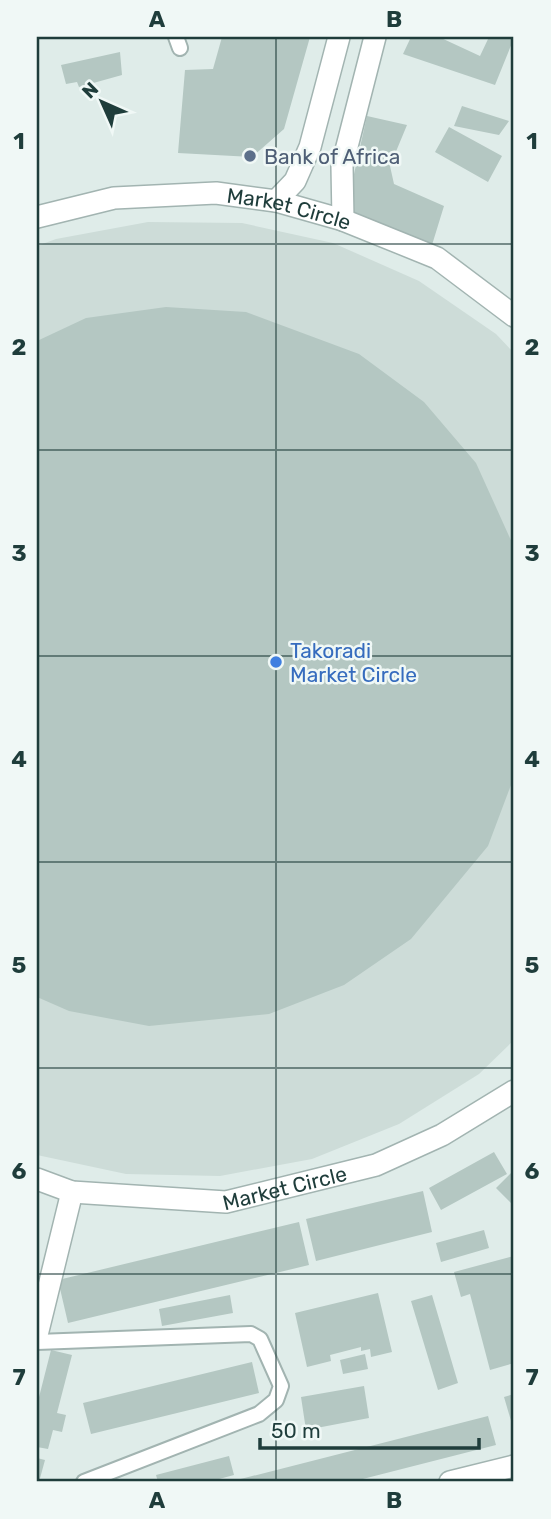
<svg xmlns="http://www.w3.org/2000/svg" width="551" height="1519" font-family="Rubik,sans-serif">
<rect width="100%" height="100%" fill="#dfece9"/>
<path fill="#cddcd8" d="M148,222L242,223L333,243L419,281L496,334L514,353V1040L479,1074L399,1124L312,1159L220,1176L126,1174L37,1155V246L56,239Z"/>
<path fill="#b4c7c2" d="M222,37H310L284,129L252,157L178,153L185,70L213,69Z
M411,37H439L480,56L489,37L514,38L495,85L403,54Z
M120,52L122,75L79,87L77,82L66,84L61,65Z
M462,106L509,121L499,135L454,126Z
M367,116L407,125L390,166L394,184L444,206L432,245L354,215L352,183Z
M449,127L502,156L488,182L435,152Z
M166,307L246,312L359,354L424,402L476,463L514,547V777L488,846L411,939L344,985L269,1014L149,1026L69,1011L37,997V341L86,318Z
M494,1152L507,1174L441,1210L429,1188Z
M514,1170V1206L496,1188Z
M423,1191L432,1232L316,1261L306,1219Z
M299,1222L309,1265L68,1323L58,1280Z
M484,1230L489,1248L441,1262L436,1243Z
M514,1256V1363L490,1370L470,1294L461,1297L454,1272Z
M378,1293L392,1352L371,1357L370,1349L361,1351V1347L330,1355L331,1361L307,1367L295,1313Z
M230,1295L233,1313L162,1326L159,1309Z
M432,1295L458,1383L438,1390L411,1301Z
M51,1350L72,1355L57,1413L66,1415L62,1432L53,1430L48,1449L37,1447V1405Z
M365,1354L368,1369L343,1374L340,1360Z
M252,1362L259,1393L91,1434L83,1403Z
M364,1386L369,1418L306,1430L301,1397Z
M514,1394V1431L504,1397Z
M488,1416L496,1445L351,1482H229Z
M229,1456L234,1475L208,1482H158L156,1475Z
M37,1458L45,1460L39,1482H37Z"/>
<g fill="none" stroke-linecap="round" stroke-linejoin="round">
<defs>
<path id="service" d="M176,37L180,48
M37,1342L251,1334L260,1339L281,1386L276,1400L259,1414L84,1482"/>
<g id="minor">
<path d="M276,201L295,181L310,147L339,37"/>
<path id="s1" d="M37,217L114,198L216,193L276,201L343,220L437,258L514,316"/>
<path d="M343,220L342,166L375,37"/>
<path id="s2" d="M37,1179L72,1192L226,1202L376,1165L442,1135L514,1091"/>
<path d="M37,1335L72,1192"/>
<path d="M450,1482L514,1466"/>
</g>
</defs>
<use href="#service" stroke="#a2b4b1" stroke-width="18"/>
<use href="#minor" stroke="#a2b4b1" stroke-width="24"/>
<use href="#service" stroke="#fff" stroke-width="14"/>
<use href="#minor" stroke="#fff" stroke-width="21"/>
</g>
<path fill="none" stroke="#1f3d3b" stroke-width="2" stroke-opacity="0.55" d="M276,37V1482M37,244H514M37,450H514M37,656H514M37,862H514M37,1068H514M37,1274H514"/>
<circle fill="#5c6f8a" stroke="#f0f8f6" stroke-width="2.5" cx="250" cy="156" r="7"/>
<circle fill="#3f7fe0" stroke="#f0f8f6" stroke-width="2.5" cx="276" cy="662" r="7"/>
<g text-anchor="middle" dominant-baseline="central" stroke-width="5" stroke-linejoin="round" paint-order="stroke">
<g font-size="21" fill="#4e5e75" stroke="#f0f8f6" text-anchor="start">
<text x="264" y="156">Bank of Africa</text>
</g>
<g font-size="21" fill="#1f3d3b" stroke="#f0f8f6">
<text stroke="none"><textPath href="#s1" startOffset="256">Market Circle</textPath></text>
<text stroke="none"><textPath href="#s2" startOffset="252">Market Circle</textPath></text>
</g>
<g font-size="21" fill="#366cbe" stroke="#f0f8f6" text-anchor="start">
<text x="290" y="650">Takoradi<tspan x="290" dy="24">Market Circle</tspan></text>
</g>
</g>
<rect width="551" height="1519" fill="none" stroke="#f0f8f6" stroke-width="77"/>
<g transform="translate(102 102) rotate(315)" stroke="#f0f8f6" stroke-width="5" paint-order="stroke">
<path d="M0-5L12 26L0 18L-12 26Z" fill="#1f3d3b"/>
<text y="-10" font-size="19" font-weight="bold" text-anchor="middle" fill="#1f3d3b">N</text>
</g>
<path d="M260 1438v10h219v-10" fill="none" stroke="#1f3d3b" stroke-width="3.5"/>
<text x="271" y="1438" font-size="21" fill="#1f3d3b" stroke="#f0f8f6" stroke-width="5" paint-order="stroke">50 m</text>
<rect x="38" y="38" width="474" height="1442" fill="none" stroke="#1f3d3b" stroke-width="2.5"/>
<g font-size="23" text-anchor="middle" font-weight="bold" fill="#1f3d3b">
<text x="157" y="27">A</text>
<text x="394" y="27">B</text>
<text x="19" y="149">1</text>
<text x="532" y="149">1</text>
<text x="19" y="355">2</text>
<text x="532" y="355">2</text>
<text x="19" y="561">3</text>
<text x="532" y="561">3</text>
<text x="19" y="767">4</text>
<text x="532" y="767">4</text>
<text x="19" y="973">5</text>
<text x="532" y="973">5</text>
<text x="19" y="1179">6</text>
<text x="532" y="1179">6</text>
<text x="19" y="1385">7</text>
<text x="532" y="1385">7</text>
<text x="157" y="1508">A</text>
<text x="394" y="1508">B</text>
</g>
</svg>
